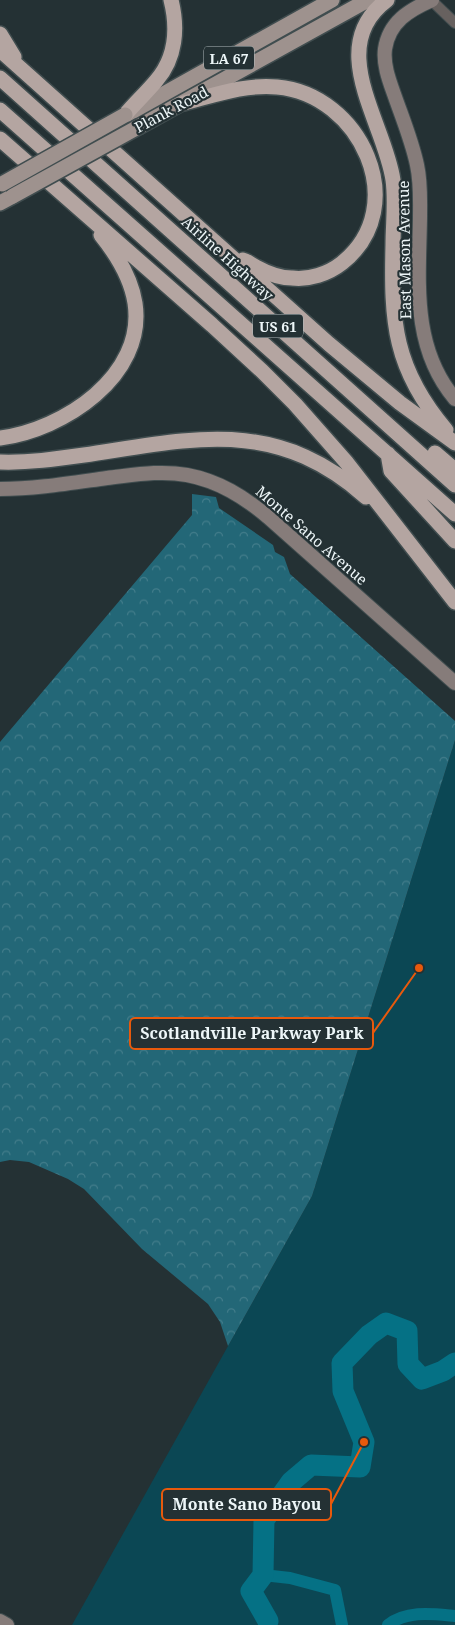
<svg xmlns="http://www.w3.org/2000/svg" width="455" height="1625" font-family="'Noto Serif',serif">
<defs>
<pattern id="forest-crowns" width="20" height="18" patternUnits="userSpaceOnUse" patternTransform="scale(1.25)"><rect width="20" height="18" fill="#236777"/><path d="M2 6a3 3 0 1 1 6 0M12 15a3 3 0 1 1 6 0" fill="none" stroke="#437d8b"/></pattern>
</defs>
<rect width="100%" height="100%" fill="#243134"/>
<path fill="#0b4754" d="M455,740V1625H72L312,1196Z"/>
<path fill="url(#forest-crowns)" d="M192,494L216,497L219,508L273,545L275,552L284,557L290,574L455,721V740L312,1196L228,1346L220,1322L208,1304L142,1249L84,1189L68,1179L29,1162L10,1160L0,1162V742L192,515Z"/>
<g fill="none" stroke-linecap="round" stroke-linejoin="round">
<path stroke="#057185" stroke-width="12" d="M263,1575L290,1578L335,1590L342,1625
M388,1625C407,1610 433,1614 455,1616"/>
<path stroke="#057185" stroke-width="21" d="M268,1621L251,1591L263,1575L264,1520L291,1482L311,1465L360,1467L364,1442L343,1391L342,1363L369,1335L386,1323L407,1331L408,1364L422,1379L443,1371L455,1363"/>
<defs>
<path id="street" d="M431,0L455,23"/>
<path id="secondary" d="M432,0C409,10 389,22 385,49C383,64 389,80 394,94C402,117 412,141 417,165C421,183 420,201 420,218C419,281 411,347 455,399
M0,489C36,489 71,483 107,478C134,475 160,470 187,475C219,481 244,497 268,517L455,683
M0,1621L7,1625"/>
<path id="primary" d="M126,115L332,0
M140,126L368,0
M0,203L13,196"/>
<path id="highway" d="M387,0C324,47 385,123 393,180C396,201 393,224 393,245C391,322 394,369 446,430
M0,34L14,57
M0,50L329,344L400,403L455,443
M0,78L455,485
M184,103C215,95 245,84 277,87C360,94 413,206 342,263C328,274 309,280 292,278C280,278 267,273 256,267C251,265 248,261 243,260
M0,110L455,514
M125,115C135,103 146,93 156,81C176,58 178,28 171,0
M0,139L212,325L262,371L295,404L347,463L455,602
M0,438C63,430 146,376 135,303C131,277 117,255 101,235
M435,453L455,470
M388,454L391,471L455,541
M0,462C28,463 56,459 84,455C193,439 274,416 366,497"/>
</defs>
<use href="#street" stroke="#404d4f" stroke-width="12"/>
<use href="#secondary" stroke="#404d4f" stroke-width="16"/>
<use href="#primary" stroke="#404d4f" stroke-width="18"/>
<use href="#highway" stroke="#404d4f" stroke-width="18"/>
<use href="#street" stroke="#67615f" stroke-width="10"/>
<use href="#secondary" stroke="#867c7a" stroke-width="14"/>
<use href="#primary" stroke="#9e928e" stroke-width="15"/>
<use href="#highway" stroke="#b4a5a1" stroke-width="15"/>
<defs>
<path id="primary-bridge" d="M2,184L125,115
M13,196L140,126"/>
</defs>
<use href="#primary-bridge" stroke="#404d4f" stroke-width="18" stroke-linecap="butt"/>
<use href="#primary-bridge" stroke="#9e928e" stroke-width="15"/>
</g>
<g text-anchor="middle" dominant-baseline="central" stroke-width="4.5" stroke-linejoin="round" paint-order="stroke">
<g fill="#243134" stroke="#b1bbbd" stroke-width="1">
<rect x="204" y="46.5" width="50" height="23" rx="4"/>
<rect x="253" y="314.5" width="50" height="23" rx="4"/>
</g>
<g font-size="14" font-weight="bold" fill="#edf6f8">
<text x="229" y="58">LA 67</text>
<text x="278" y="326">US 61</text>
</g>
<g font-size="15" fill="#edf6f8" stroke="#243134">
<text transform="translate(171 109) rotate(-28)">Plank Road</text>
<text transform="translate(404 250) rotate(-91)">East Mason Avenue</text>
<text transform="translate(228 258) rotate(42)">Airline Highway</text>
<text transform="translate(312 535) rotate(41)">Monte Sano Avenue</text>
</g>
</g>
<path fill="none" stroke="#e8590c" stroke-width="2" d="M419 968L373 1033M364 1442L331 1504"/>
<g fill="#e8590c" stroke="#243134" stroke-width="2">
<circle cx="419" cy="968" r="5"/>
<circle cx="364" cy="1442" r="5"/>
</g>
<g fill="#243134" stroke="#e8590c" stroke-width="2">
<rect x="130" y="1018" width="243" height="31" rx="5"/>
<rect x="162" y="1489" width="169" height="31" rx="5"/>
</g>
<g font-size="16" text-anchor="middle" font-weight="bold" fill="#edf6f8">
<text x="252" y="1039">Scotlandville Parkway Park</text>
<text x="247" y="1510">Monte Sano Bayou</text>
</g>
</svg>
